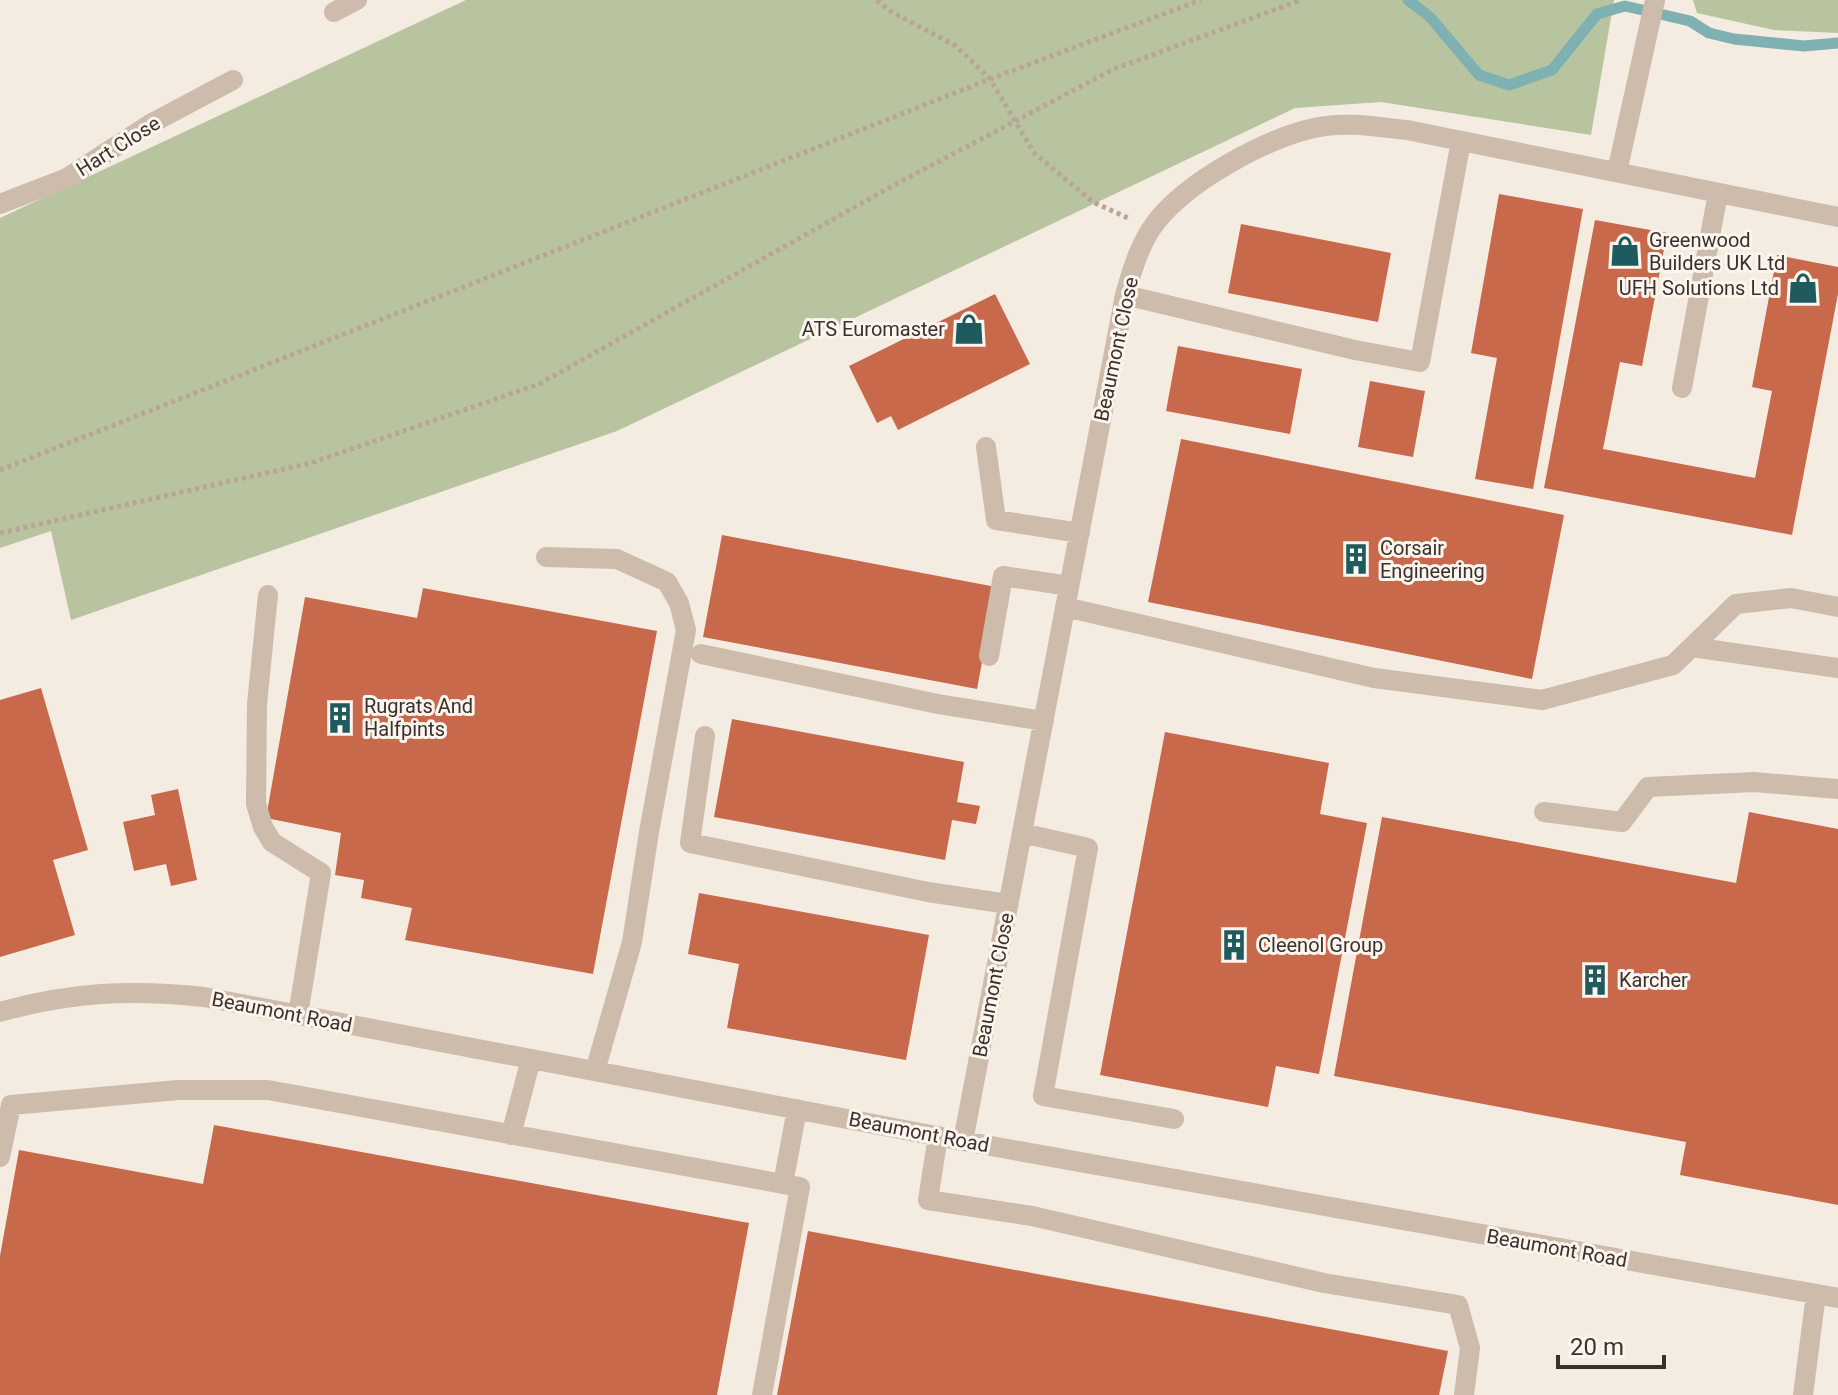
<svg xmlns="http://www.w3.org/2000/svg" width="1838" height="1395" font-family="Roboto,sans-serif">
<rect width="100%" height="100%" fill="#f4ebe1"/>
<path fill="#b8c4a0" d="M466,0H1614L1591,135L1381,102L1295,108L617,431L71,620L51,531L0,548V218Z
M1693,0H1838V33L1774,30L1697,13Z"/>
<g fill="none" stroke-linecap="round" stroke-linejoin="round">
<path stroke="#7fb0b2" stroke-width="11" d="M1408,0L1430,17L1479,75L1509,85L1552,70L1597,14L1625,6L1690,21L1709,33L1734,39L1804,46L1838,43"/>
</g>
<path fill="#c8694b" d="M1499,194L1583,209L1533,489L1475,479L1497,358L1471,353Z
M1595,220L1667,233L1642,366L1620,362L1603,449L1755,478L1772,391L1752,387L1777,255L1838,267V294L1792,535L1544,488Z
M1241,224L1391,253L1378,322L1228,293Z
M995,294L1030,364L898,430L891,416L877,423L849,366Z
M1178,346L1302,369L1290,434L1166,411Z
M1370,381L1425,391L1413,457L1358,447Z
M1181,439L1564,515L1532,679L1148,602Z
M722,535L996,587L977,689L703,637Z
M423,588L657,631L593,974L405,940L412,908L361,898L364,880L335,875L341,833L266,818L305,597L417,618Z
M41,688L88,850L53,860L75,935L0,957V700Z
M732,719L964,762L957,802L980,806L976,824L952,820L945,860L714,817Z
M1165,732L1329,763L1320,814L1367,823L1319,1074L1276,1066L1268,1107L1100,1075Z
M178,789L197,880L171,886L166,864L134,871L123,822L155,815L151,795Z
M1749,812L1838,829V1205L1680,1175L1686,1142L1334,1076L1382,817L1736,883Z
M699,893L929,935L906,1060L727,1028L739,964L688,954Z
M214,1125L749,1223L717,1395H0V1256L19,1150L203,1184Z
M808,1231L1448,1351L1439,1395H777Z"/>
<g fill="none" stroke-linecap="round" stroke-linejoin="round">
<path stroke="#b9a596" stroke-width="5" stroke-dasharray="4 4" stroke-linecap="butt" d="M877,0L890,11L956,46L990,79L1034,153L1093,202L1128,218
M0,470L990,79L1201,0
M0,533L311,463L539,384L896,184L1114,69L1301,0"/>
<path stroke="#cdbbac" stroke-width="20" d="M334,12L357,0
M1617,172L1655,0
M0,204L67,178L152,123L233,80
M1125,295L1355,350L1420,362L1461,141
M1682,388L1718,193
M986,447L996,520L1080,533
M546,557L617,559L667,582L679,603L686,630L649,832L632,942L595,1071
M268,595L257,704L256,804L263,827L272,842L321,873L298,1015
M1065,607L1374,678L1542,700L1673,665L1736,604L1791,598L1838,607
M1692,647L1838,668
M701,654L938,704L1044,721
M989,656L1003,576L1069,586
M705,736L690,843L928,892L1008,904
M1544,812L1622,822L1648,787L1754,782L1838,789
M1022,833L1088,848L1043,1096L1174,1119
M0,1012C70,992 132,989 204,997L963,1141L1838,1298
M511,1135L531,1059
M938,1136L928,1200L1032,1216L1324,1283L1458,1305L1470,1348L1464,1395
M963,1141L1125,295C1132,270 1140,243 1156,222C1188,181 1265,139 1314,128C1345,121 1376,127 1407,130L1838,217
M0,1157L11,1105L178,1090H268L800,1187L762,1395
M783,1184L797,1109
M1803,1395L1816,1294"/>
</g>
<defs>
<symbol id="shop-bare" viewBox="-9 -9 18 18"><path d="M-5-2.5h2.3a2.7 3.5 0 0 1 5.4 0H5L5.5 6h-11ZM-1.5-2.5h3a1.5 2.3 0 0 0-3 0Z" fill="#1f5a5e" stroke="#fbf5ee" stroke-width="2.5" paint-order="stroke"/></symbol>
<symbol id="building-bare" viewBox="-9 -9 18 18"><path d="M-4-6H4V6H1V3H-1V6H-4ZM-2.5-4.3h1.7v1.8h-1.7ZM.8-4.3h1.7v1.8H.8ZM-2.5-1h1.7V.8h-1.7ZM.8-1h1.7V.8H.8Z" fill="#1f5a5e" stroke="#fbf5ee" stroke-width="2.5" paint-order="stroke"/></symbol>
</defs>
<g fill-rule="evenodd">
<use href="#shop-bare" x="1603" y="229" width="44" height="44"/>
<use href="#shop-bare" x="1781" y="266" width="44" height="44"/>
<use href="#shop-bare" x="947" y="307" width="44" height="44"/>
<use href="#building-bare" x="1334" y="537" width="44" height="44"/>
<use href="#building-bare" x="318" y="696" width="44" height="44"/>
<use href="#building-bare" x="1212" y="923" width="44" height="44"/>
<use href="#building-bare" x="1573" y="958" width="44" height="44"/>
</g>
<g text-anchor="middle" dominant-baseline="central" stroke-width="6" stroke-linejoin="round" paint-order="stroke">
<g font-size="20" fill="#3b302b" stroke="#fbf5ee">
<text transform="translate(118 146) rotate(-32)">Hart Close</text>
<text transform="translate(1116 349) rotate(-78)">Beaumont Close</text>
<text transform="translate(993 985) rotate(-79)">Beaumont Close</text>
<text transform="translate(282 1012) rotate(11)">Beaumont Road</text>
<text transform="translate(919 1132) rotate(11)">Beaumont Road</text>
<text transform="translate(1557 1248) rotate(10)">Beaumont Road</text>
</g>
<g font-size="20" fill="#3b302b" stroke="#fbf5ee" text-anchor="start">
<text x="1649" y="240">Greenwood<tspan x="1649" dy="23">Builders UK Ltd</tspan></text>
<text x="1779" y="288" text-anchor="end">UFH Solutions Ltd</text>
<text x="945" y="329" text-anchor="end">ATS Euromaster</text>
<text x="1380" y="548">Corsair<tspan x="1380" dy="23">Engineering</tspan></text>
<text x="364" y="706">Rugrats And<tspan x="364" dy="23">Halfpints</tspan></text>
<text x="1258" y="945">Cleenol Group</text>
<text x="1619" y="980">Karcher</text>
</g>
</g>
<path d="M1558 1355v12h106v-12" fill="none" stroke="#3b302b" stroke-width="4"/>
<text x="1570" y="1355" font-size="24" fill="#3b302b" stroke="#fbf5ee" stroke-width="6" paint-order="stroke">20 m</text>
</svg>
